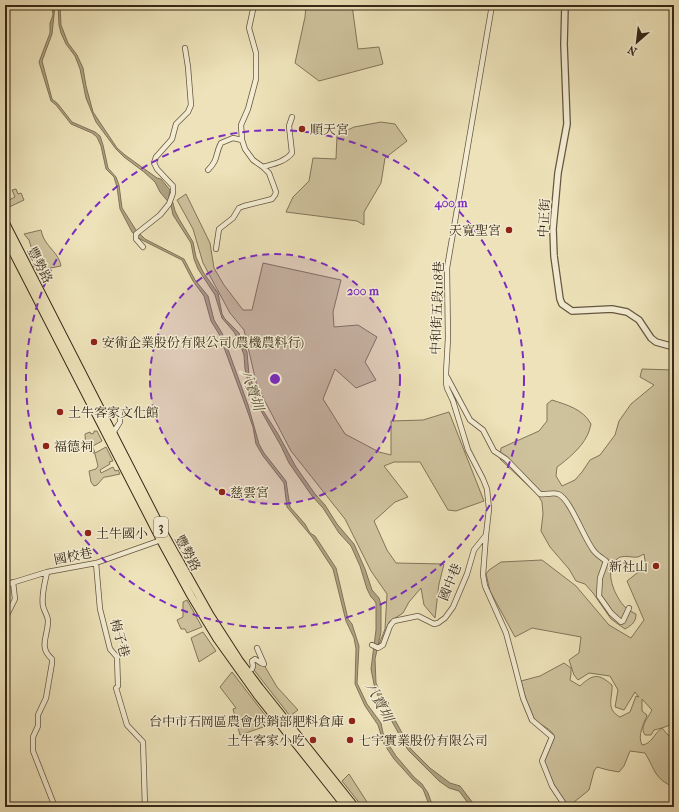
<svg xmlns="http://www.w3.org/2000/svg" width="679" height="812" font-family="'IM FELL French Canon','Noto Serif TC',serif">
<rect width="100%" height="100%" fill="#ede2b9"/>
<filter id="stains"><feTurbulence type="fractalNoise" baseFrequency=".005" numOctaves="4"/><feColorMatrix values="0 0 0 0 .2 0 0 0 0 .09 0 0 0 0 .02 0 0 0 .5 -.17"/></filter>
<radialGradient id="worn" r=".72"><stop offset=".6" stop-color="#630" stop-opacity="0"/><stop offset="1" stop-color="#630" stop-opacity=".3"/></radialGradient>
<path fill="#cec29d" stroke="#82755a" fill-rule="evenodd" d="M306,5H352L358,49L379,47L383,64L319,81L295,63L305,17Z
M381,122L395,124L407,141L385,158L381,183L364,212V225L357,221L286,212L293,197L309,181L313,158L336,159L337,135L354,127Z
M16,189L18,194L21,193L24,200L5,209V202L15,197L12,190Z
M186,194L210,243L214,268L224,285L243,310H252L263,263L341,280L333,312L334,327L358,325L377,337L365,362L376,380L356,388L335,369L323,399L345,434L379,452L391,455V421L423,420L449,412L484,501L456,511L448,510L420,462H394L384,466L408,497L395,502L374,521L387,550L396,563L444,564L439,584L435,618L424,605L421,588L409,602L403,613L389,622L382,642L379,644L385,629L387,594L371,571L345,519L291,451L257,386L244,330L230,313L203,263L193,229L177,200Z
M41,230C42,234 43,238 46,242C52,251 59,255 61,266L40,270L38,266L34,267L28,255L33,253L29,240L24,234Z
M642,369L674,370V730L670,725L662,728L674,742V787C654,779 655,769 645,753L630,751L624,766L619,772L608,770L597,767L594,771L589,790L568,807L554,785L544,762L554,736C551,728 541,726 535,720C528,711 524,692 521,681L540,676L564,663L571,668V674L570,680L580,686C593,674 598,673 612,685C613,697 605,709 620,717L630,712L636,696L639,697L635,692L624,710L615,707L618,690L610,676L589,673L578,680L574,675L569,660L579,653L581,637L532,628L515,637L490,591L486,574L489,570L501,562L542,560L576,586L609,625L631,638L644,620L627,581L646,566L644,554C642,555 640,556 638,557C632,558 622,554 617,559C603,570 615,597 625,607C628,610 632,612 636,614C636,622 632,625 625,629L611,619L593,593L585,584L576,581L569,569L550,547L541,531L543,514L542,502L538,495L500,459L501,448L539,431L547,421V404L552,400C567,405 583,409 591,424C590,428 589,432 587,436C581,448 568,459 557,467L556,476L562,486L575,480L582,472L590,460L600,455L615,435L619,421L631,404L654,385L640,377ZM642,699L652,710C648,718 639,727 645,735H651L654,730L662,728C654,733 652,744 642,745C637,735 644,724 647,715L642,711Z
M94,431H97L102,441L93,446L91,442L95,453L106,447L113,461L109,462L110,464L100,470L101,473L113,467L115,471L118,470L120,474L106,477H104L97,485L94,486L91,482L89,471L96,469L98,466L95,454L86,448L85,434L90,432L91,434L94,433Z
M187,600L202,627L187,633L185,629H181L177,620L183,617V602Z
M203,632L216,651L199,662L191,638Z
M254,661L264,665L277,687L298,710L290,716L254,670Z
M232,672L272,724L240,735L233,709L236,708L220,687Z
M349,774L367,802L361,805L342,781Z"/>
<path fill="#afa382" stroke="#7f7257" d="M52,5H55L52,34L42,61L52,99L58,104L72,122L95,132L100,136L103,145L108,168L116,177L119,185L122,208L136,230L145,239L184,259L195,280L208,296L214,320L222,333L248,405L259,444L264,453L286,481L290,507L305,524L310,533L315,536L336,568L348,619L352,624L359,646L357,683L367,704L381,723L383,733L387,742L396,756L414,777L422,784L428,793L433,807H430L423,789L413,780L394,759L384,744L378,725L365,706L355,684L356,649L354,638L346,621L333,569L312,537L287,507L284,483L263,456L256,444L253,427L246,407L219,334L211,321L204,296L193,281L182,260L138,238L132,232L120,209L117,187L114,177L106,169L101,146L97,137L92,133L71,124L56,105L51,101L39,62L50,33V23L53,15Z
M58,5H60L61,25L68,43L77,55L83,68L86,86L93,112L117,148L125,155L157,178L161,179L170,190L169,196L173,203L175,211L179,219L193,242L196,257L203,272L218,293L222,314L225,319L239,333L242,341L247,352L249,375L262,409L278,434L296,467L315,494L325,505L337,524L354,544L365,569L372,590L379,598L381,605V632L375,659L376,683L383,698L388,702L390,711L411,749L430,768L450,783L460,786L476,807H471L459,791L449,788L439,781L408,750L386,711V704L378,696L375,689L371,669L376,630V603L374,600L371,597L367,589L360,566L351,546L339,533L323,508L312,496L289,463L281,446L260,409L248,381L245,369L244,355L239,341L234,332L222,318L215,295L198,269L194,259L191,243L173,215L171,205L160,192L155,182L144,172L124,157L116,149L96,122L86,98L80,69L75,56L66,44L61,33L59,25Z"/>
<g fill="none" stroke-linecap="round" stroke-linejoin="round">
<defs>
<path id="minor" d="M18,5L21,6L23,5
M492,5L447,268L448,338L446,373V383L447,388L453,401L468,450L483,479L487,489L489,509L486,535L483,575L485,586L506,633L514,663L523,698L532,720L552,737L542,761L552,786L566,807
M263,167C273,164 285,162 292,153L289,126L292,117
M208,170C219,159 215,154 221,143L233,138L242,140
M143,247L136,239V234L160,215L169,204L173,193V186L157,169L154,163L156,157L172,139L176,124L188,112L191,105L188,67L185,48
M216,249L219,229L233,218L239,208L244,206L272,199L275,195L276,192L269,173L263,167L253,160L245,149L242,140L241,125L248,109L256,79V53L249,28L254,5
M447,377L470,420L483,430L494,451L506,459L540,494C547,495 553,492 558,494C570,498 584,539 594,551C597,555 602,558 606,561L600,578L599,596L611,613L621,622L623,621L629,608
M113,433L120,422V412
M96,563L100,609L110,649L117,657L118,686L116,688L127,725L143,742L145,807
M47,572C45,583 41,595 43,606C44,611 48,616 48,621C48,636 38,647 52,659V663L46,698L38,715V726L33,737V751L53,802
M5,585L47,572L96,563L161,540
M5,619L15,599L13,582
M372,645L378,648L383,645L390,626L394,621L418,616L434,624L438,623L445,618L453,607L467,574L474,550L486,535
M252,669L253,666L252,661L255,659L261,663L264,664L257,648"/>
<path id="tertiary" d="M565,5L564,44L567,124L558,173L553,229L554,256L560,299L562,304L572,311L612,309L627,312L639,320L651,338L656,342L674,347"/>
<path id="primary" d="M5,222L166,537L210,615L239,660L260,688L355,807
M5,237L161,541L191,596L217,639L257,695L346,807"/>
</defs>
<use href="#minor" stroke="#645640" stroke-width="6"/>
<use href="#tertiary" stroke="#645640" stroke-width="8"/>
<use href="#primary" stroke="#362817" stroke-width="9"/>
<use href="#minor" stroke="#f3ecd2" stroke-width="4.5"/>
<use href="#tertiary" stroke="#f3ecd2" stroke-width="5.5"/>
<use href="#primary" stroke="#ede2b9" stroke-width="7"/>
</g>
<circle cx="275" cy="379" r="125" fill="#7b2cbf" fill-opacity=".12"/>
<g fill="none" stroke="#7b2cbf" stroke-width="2" stroke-dasharray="7 5">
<circle cx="275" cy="379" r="125"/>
<circle cx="275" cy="379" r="249"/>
</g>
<g fill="#8f2418" stroke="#f3ecd2" stroke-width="1.5">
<circle cx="302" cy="129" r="4"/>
<circle cx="509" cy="230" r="4"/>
<circle cx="94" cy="342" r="4"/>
<circle cx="60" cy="412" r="4"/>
<circle cx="46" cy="446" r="4"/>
<circle cx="222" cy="492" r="4"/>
<circle cx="88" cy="533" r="4"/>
<circle cx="656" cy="566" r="4"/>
<circle cx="352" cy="721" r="4"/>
<circle cx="313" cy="740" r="4"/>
<circle cx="350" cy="740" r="4"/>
</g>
<g text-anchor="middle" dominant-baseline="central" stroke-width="3" stroke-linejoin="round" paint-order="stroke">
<rect fill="#f3ecd2" stroke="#6f634f" stroke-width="1" x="154" y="517" width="14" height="20" rx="3"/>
<g font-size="12" font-weight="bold" fill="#362817">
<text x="161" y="527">3</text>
</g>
<g font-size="13" fill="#362817" stroke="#f3ecd2" text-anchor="start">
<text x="310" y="129">順天宮</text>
<text x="501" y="230" text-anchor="end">天寬聖宮</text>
<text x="102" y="342">安術企業股份有限公司(農機農料行)</text>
<text x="68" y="412">土牛客家文化館</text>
<text x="54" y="446">福德祠</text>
<text x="230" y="492">慈雲宮</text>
<text x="96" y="533">土牛國小</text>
<text x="648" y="566" text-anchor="end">新社山</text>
<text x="344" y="721" text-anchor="end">台中市石岡區農會供銷部肥料倉庫</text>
<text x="305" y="740" text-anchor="end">土牛客家小吃</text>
<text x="358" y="740">七宇實業股份有限公司</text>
</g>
<g font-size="13" fill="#362817" stroke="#f3ecd2">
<text transform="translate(544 218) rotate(-87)">中正街</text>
<text transform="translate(40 265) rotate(63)">豐勢路</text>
<text transform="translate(437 308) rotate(-88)">中和街五段118巷</text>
<text transform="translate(188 553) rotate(62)">豐勢路</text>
<text transform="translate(73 556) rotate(-11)">國校巷</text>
<text transform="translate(450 582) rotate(-68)">國中巷</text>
<text transform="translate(120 638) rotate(74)">梅子巷</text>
</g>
<g font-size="14" font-style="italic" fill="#5a4d37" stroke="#f3ecd2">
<text transform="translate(252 390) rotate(71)">八寶圳</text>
<text transform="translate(379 702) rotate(62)">八寶圳</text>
</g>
</g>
<circle cx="275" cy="379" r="6" fill="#7b2cbf" stroke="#f3ecd2" stroke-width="2"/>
<g font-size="12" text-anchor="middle" font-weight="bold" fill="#7b2cbf" stroke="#f3ecd2" stroke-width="3" stroke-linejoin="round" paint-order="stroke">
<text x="451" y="207">400 m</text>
<text x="363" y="295">200 m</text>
</g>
<rect width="679" height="812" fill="none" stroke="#ede2b9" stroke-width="20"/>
<rect x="6" y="6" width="667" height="800" fill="none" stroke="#362817" stroke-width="2"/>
<rect x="10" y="10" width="659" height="792" fill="none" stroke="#362817"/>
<g transform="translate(637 42) rotate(208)" stroke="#f3ecd2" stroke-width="3" paint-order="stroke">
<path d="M0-3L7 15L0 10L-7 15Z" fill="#362817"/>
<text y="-6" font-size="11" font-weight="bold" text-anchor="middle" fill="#362817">N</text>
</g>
<rect width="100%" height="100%" filter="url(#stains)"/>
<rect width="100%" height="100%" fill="url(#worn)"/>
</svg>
